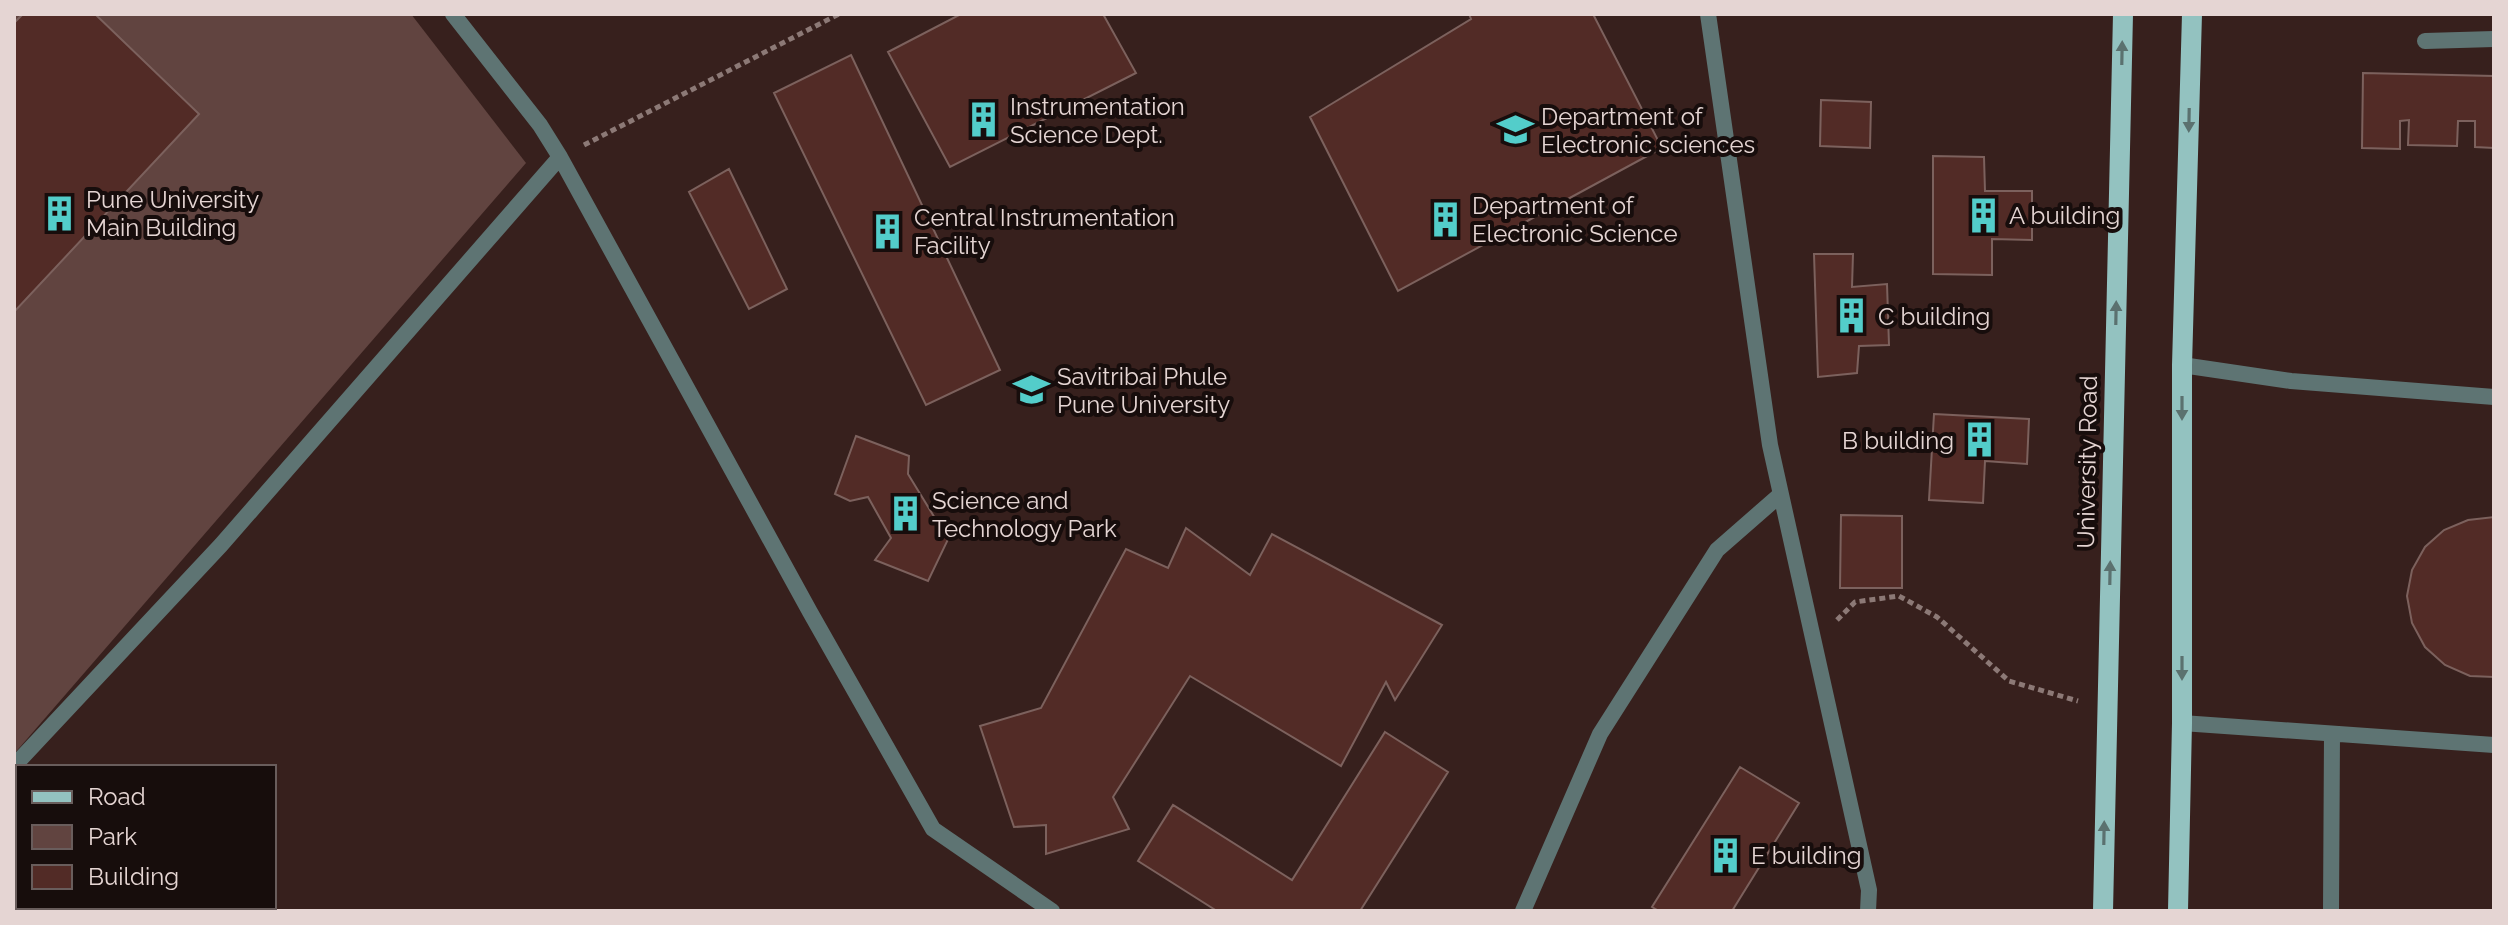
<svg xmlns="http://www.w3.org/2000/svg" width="2508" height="925" font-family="Raleway,sans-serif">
<rect width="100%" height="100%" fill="#37201d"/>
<path fill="#614440" d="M14,14H411L526,163L14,754Z"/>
<path fill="#522b26" stroke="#7c615d" stroke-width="2" d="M23,14H95L199,114L14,312V23Z
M961,14H1103L1136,73L950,167L888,52Z
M1469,14H1593L1662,148L1398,291L1310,117L1471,19Z
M851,55L1000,370L926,405L774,93Z
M2363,73L2494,76V148L2475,147V121H2458L2457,146L2408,145L2409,120L2400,121V149L2362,148Z
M1821,100L1871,102L1870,148L1820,146Z
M1933,156L1984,157L1985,191H2032V240L1992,239V275L1933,274Z
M729,169L787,289L749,309L689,192Z
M1814,254H1853L1852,287L1887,284L1889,345L1859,346L1857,373L1818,377Z
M1934,414L2029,419L2027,464L1985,461L1983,503L1929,500Z
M856,436L909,456L908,474L941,528L953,529L928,581L875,560L891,538L868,497L850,501L835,494Z
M1841,515L1902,516V588H1840Z
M2494,517V677L2470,676L2445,665L2425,647L2412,623L2407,596L2412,570L2425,547L2444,530L2468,520Z
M1186,528L1250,575L1272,534L1442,625L1395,700L1386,682L1341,766L1190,676L1113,797L1129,829L1046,854V825L1014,827L980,726L1041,708L1126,549L1168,568Z
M1385,732L1448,772L1360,911H1217L1138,861L1173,805L1292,880Z
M1740,767L1799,803L1732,911H1659L1652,907Z"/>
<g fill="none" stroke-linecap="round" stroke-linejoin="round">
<path stroke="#8c7976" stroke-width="5" stroke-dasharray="6 4" stroke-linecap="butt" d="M584,145L839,14
M1837,620L1855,602L1899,596L1937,617L2009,681L2078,701"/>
<path stroke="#5e7473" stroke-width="16" d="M453,14L540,125L560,157L810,612L933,829L1052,911
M1708,14L1770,445L1869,890L1868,911
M2425,41L2494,39
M2182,365L2291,381L2494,397
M2182,723L2494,745
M14,766L221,545L560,157
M1523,911L1600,734L1717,550L1781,494
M2331,911L2332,734"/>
<path stroke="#93c2c0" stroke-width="20" d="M2103,911L2123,14
M2178,911L2182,723V365L2192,14"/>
</g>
<defs><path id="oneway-solid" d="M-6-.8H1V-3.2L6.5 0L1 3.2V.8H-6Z" transform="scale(2)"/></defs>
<g fill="#5b716f">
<use href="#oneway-solid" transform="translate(2122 53) rotate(-89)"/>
<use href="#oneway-solid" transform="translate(2189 120) rotate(91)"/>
<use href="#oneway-solid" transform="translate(2116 313) rotate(-89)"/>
<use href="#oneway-solid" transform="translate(2182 408) rotate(90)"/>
<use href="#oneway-solid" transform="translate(2110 573) rotate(-89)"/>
<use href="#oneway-solid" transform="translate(2182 668) rotate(90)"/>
<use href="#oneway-solid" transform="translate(2104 833) rotate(-89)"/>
</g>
<defs>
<symbol id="building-bare" viewBox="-9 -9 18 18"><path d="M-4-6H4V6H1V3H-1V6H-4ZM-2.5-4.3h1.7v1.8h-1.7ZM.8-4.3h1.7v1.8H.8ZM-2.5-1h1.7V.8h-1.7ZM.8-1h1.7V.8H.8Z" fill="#53cdca" stroke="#170d0c" stroke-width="2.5" paint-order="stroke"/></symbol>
<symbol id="university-bare" viewBox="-9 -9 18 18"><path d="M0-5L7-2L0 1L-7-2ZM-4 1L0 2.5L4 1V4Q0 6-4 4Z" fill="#53cdca" stroke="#170d0c" stroke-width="2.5" paint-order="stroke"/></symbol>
</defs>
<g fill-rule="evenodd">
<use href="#building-bare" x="958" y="94" width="51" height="51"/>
<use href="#university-bare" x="1490" y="104" width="51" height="51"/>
<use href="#building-bare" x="34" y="188" width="51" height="51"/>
<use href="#building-bare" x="1958" y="190" width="51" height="51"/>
<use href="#building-bare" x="1420" y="194" width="51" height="51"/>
<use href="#building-bare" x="862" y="206" width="51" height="51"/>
<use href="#building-bare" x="1826" y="290" width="51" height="51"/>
<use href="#university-bare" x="1006" y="364" width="51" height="51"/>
<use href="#building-bare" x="1954" y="414" width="51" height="51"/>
<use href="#building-bare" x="880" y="488" width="51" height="51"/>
<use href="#building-bare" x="1700" y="830" width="51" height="51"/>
</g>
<g text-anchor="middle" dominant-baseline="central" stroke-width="8" stroke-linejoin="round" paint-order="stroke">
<g font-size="24" fill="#e5d5d3" stroke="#170d0c" text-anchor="start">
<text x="1010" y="106">Instrumentation<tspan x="1010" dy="28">Science Dept.</tspan></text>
<text x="1541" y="116">Department of<tspan x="1541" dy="28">Electronic sciences</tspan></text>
<text x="86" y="199">Pune University<tspan x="86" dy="28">Main Building</tspan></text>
<text x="1472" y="205">Department of<tspan x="1472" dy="28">Electronic Science</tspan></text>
<text x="2009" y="215">A building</text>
<text x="914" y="217">Central Instrumentation<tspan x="914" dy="28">Facility</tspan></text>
<text x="1878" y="316">C building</text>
<text x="1057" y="376">Savitribai Phule<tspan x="1057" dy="28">Pune University</tspan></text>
<text x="1954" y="440" text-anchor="end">B building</text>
<text x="932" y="500">Science and<tspan x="932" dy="28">Technology Park</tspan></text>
<text x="1751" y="855">E building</text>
</g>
<g font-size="24" fill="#e5d5d3" stroke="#170d0c">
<text transform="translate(2087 462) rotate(-89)">University Road</text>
</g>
</g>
<rect width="2508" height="925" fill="none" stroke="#e5d5d3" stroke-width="32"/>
<rect x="16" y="765" width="260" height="144" fill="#170d0c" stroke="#695d5c" stroke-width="2"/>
<rect x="32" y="791" width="40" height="12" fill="#93c2c0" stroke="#695d5c" stroke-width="2"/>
<text x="88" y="805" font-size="24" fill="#e5d5d3">Road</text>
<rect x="32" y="825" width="40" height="24" fill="#614440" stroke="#695d5c" stroke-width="2"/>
<text x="88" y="845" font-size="24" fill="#e5d5d3">Park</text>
<rect x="32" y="865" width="40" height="24" fill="#522b26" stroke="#695d5c" stroke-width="2"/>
<text x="88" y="885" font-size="24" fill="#e5d5d3">Building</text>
</svg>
